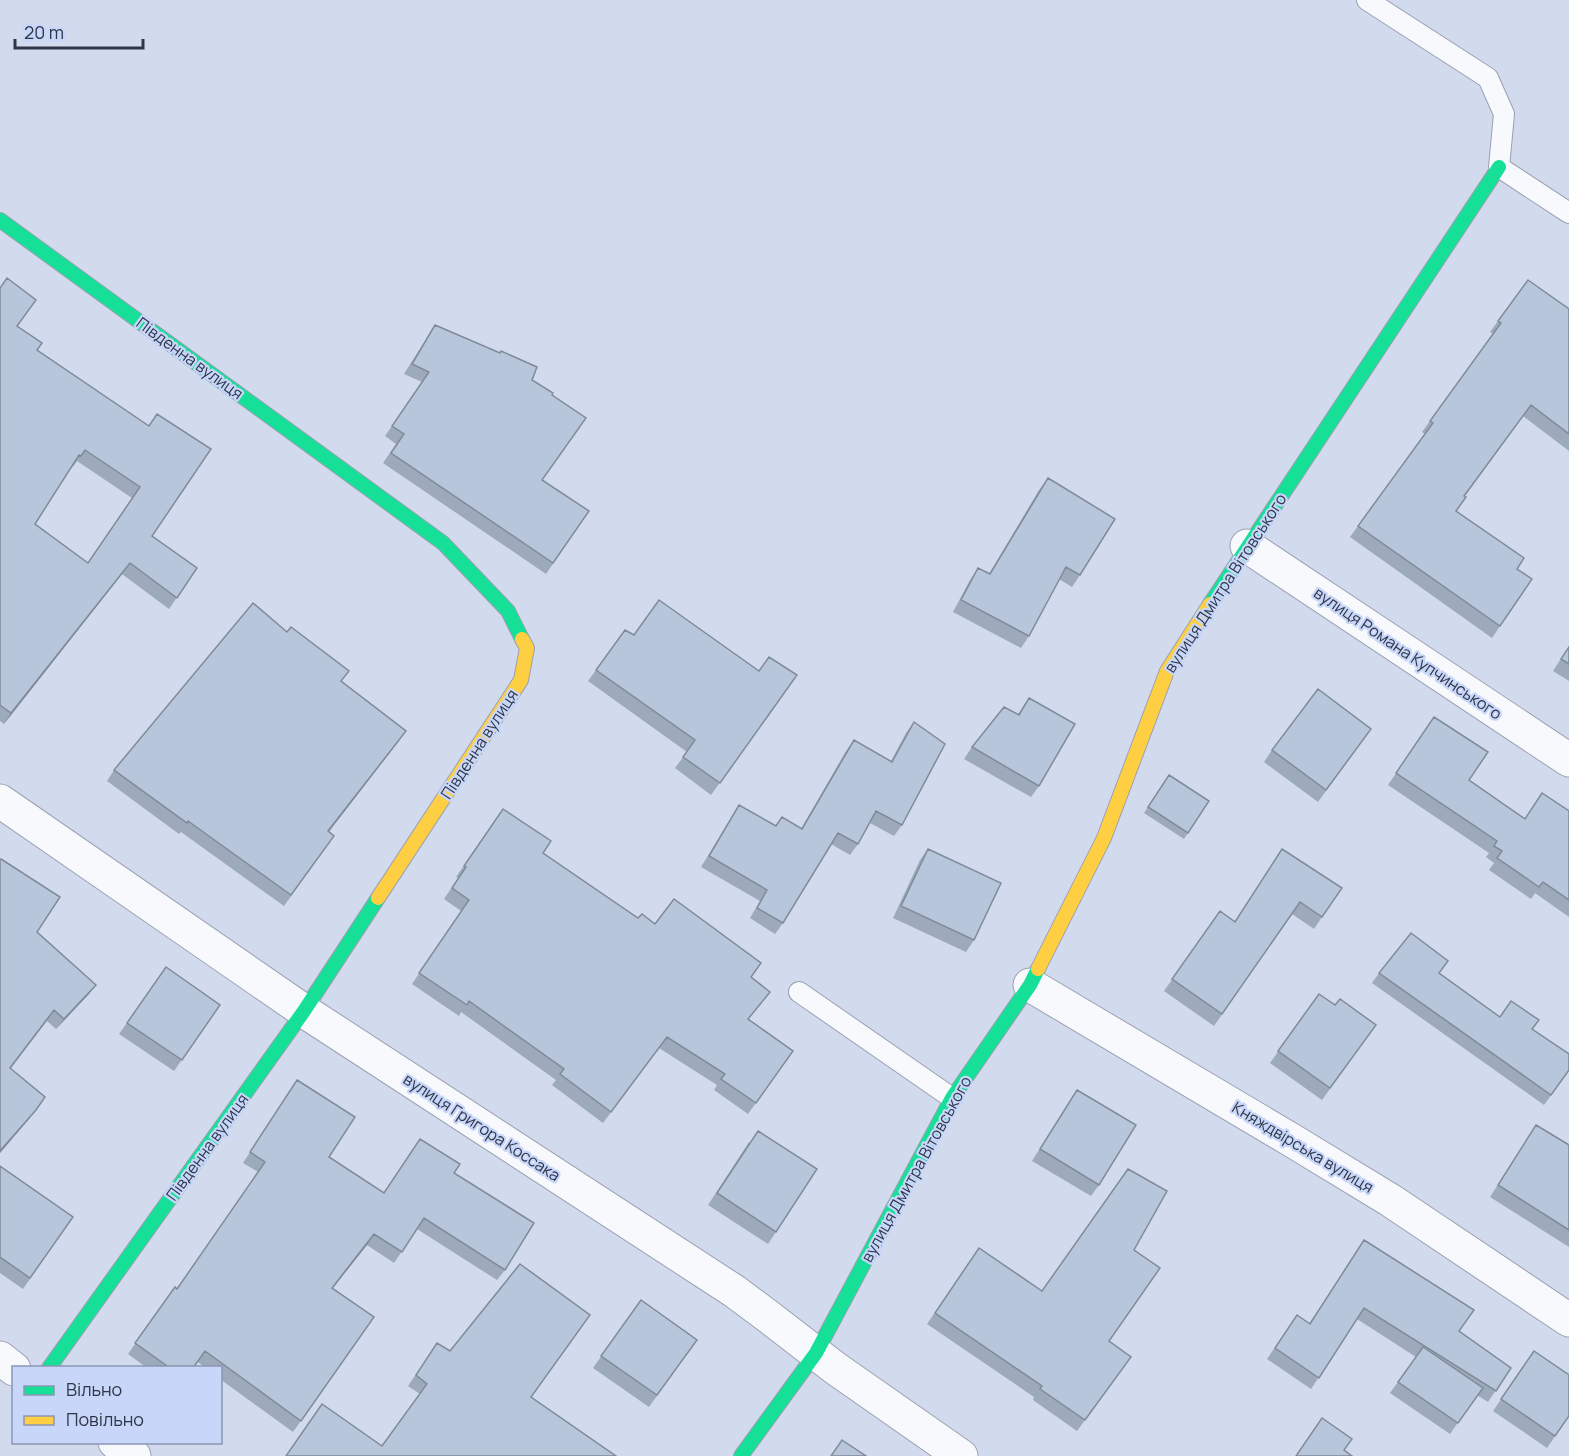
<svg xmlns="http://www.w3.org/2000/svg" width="1569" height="1456" font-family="Manrope,sans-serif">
<rect width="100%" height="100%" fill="#d2daee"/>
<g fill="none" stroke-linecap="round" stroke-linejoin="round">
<defs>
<path id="lane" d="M1367,0L1488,78L1504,114L1499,167L1569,213
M799,992L952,1098"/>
<path id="street" d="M1247,546L1569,760
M0,801L304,1011L734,1291L765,1314L835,1368L961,1456
M1030,985L1293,1141L1390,1200L1569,1320
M0,1358L14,1369
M115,1442L134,1456"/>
<path id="fast" d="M0,220L443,543L508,611L522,639
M1210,604L1499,167
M49,1368L304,1011L378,898
M741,1456L816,1353L952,1098L1030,985L1038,969"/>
<path id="slow" d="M378,898L521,680L527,648L522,639
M1038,969L1104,838L1167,671L1210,604"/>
</defs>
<use href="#lane" stroke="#9ba1b2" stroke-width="22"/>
<use href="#street" stroke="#9ba1b2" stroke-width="35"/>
<use href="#fast" stroke="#9ba1b2" stroke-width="16"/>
<use href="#slow" stroke="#9ba1b2" stroke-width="16"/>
<use href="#lane" stroke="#f8f9fc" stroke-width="20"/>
<use href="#street" stroke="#f8f9fc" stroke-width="33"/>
<use href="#fast" stroke="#16e098" stroke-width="14"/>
<use href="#slow" stroke="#ffcf43" stroke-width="14"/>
</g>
<path fill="#9daabb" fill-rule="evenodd" d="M1528,280L1569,309V451L1523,416L1465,496L1456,511L1517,569L1532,579L1492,638L1350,537L1425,434L1422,432L1493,334L1490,332Z
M0,288L18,326L37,350L149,426L152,536L197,568L169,609L122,574L4,724L0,721ZM77,461L132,498L88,563L35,524L72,466L73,467Z
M435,325L532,380L542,480L589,511L546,574L383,463L396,444L385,436L422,382L404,374Z
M1048,478L1080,575L1072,587L1059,579L1029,636L1021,648L953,612L970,580L978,568L989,574L1039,490Z
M625,630L634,635L759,671L797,675L711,795L675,768L687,752L588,681Z
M1569,646V681L1553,671Z
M341,682L398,742L329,831L334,836L284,906L181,832L179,834L107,781L114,770Z
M1029,698L1039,786L1031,797L964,759L972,747L1018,714Z
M1434,717L1469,780L1525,818L1569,811V917L1535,893L1531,899L1489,870L1494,863L1486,857L1489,853L1388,785Z
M914,722L902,825L894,836L870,823L858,844L850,855L831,844L783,923L775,934L750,918L760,901L701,867L739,805L775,826L782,817L801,829L846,751L854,740L891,761L906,733Z
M1363,740L1318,802L1264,762L1272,750Z
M1169,775L1209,801L1184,839L1144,813Z
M503,809L543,853L638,918L655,924L751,977L762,1003L748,1019L793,1051L748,1114L714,1090L717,1085L659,1048L603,1123L552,1085L556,1080L461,1012L459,1016L412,984L461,911L444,899L458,878L456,877Z
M928,849L974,940L966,952L893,918L920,860Z
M1282,849L1322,917L1314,929L1292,914L1214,1026L1164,991L1220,911L1235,921Z
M0,860L37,932L96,985L88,995L56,1029L47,1021L11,1068L28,1120L0,1153Z
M166,967L220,1005L174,1071L119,1034Z
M1379,973L1439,974L1500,1017L1532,1029L1569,1071L1544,1105L1372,983Z
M1319,994L1335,1005L1376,1025L1322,1100L1270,1063Z
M297,1080L329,1157L384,1193L454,1173L505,1270L497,1280L417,1229L394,1263L367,1245L333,1288L374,1317L293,1432L220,1379V1368H205L197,1361L193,1368H147L128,1354L175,1287L177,1289L258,1172L243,1163Z
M1077,1090L1099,1185L1091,1196L1032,1161Z
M1536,1125L1569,1145V1247L1490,1197Z
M749,1142L776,1232L768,1244L708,1205Z
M0,1166L73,1217L23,1289L0,1273Z
M1364,1240L1459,1331L1511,1368L1488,1402L1477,1395L1450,1434L1390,1393L1416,1357L1357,1319L1311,1389L1267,1359L1297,1315L1309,1324Z
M979,1248L1042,1291L1131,1357L1077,1431L1033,1400L1034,1397L927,1324Z
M520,1264L382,1446L420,1394L408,1386L437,1343L450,1351Z
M641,1300L697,1340L649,1407L593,1368Z
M1534,1351L1569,1416L1547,1448L1493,1411Z"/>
<path fill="#808b99" d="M130,563L122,574L4,724L11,713Z
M406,731L398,742L321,842L328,831Z
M96,985L88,995L56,1029L64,1019Z
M45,1097L28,1120L0,1153V1151Z
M374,1234L367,1245L324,1299L332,1288Z"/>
<path fill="#b7c6da" stroke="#808b99" stroke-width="1.5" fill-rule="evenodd" d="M7,278L36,300L17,326L42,343L37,350L149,426L157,414L211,449L152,536L197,568L177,598L130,563L11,713L0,705V288ZM85,450L140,487L88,563L35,524L79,455L81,456Z
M1528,280L1569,309V434L1531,405L1464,496L1466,497L1456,511L1524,558L1517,569L1532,579L1500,626L1358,526L1433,423L1430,421L1501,323L1498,321Z
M435,325L500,353L501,351L537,367L532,380L553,393L552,395L586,418L542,480L589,511L553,563L391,453L404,434L392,426L429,372L412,364Z
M1048,478L1115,519L1080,575L1066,567L1029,636L961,600L978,568L990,574Z
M659,600L759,671L769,657L797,675L720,783L683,757L695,740L596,670L625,630L634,635Z
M253,603L287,632L291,627L349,671L341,681L406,731L328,831L334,836L291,895L188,821L187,823L114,770Z
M1569,647V664L1561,659Z
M1318,689L1371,729L1326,790L1272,750Z
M1029,698L1075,724L1039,786L972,747L1004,707L1019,715Z
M1434,717L1488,752L1469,780L1525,819L1542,793L1569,811V900L1543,882L1539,887L1497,858L1502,851L1494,846L1497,841L1396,773Z
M914,722L945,744L902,825L876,811L858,844L838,833L783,923L757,908L767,890L709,856L739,805L776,826L782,817L802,829L854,740L892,762Z
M1169,775L1209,801L1188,833L1148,807Z
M503,809L551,841L543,853L638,918L642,914L655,924L674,899L761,963L751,977L770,992L748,1019L793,1051L756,1103L721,1079L725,1074L667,1037L611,1112L560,1074L564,1069L469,1001L467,1005L419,973L469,900L452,888L466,867L464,866Z
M928,849L1001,883L974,940L901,906Z
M1282,849L1342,888L1322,917L1300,902L1222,1014L1172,979L1220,911L1235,922Z
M1,859L60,897L37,932L96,985L64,1019L54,1010L10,1068L45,1097L36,1110L0,1151V860Z
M1411,933L1448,961L1439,973L1500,1017L1511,1001L1539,1020L1532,1029L1569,1054V1070L1551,1095L1379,973Z
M166,967L220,1005L182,1060L127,1023Z
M1319,994L1335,1005L1340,999L1376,1025L1330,1088L1278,1051Z
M297,1080L355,1117L329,1157L384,1193L420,1139L460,1164L454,1173L534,1223L505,1270L424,1218L402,1252L374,1234L332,1288L374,1317L301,1421L205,1351L193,1368H170L135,1343L175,1287L177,1289L265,1162L250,1152Z
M1077,1090L1136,1125L1099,1185L1040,1149Z
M1536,1125L1569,1145V1230L1498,1185Z
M758,1131L817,1169L776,1232L717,1193Z
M0,1166L73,1217L30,1278L0,1257Z
M1128,1169L1167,1191L1134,1250L1160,1268L1109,1341L1131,1357L1085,1420L1040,1389L1042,1386L935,1313L979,1248L1042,1291Z
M1364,1240L1474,1310L1459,1331L1511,1368L1496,1391L1364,1308L1319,1378L1275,1348L1297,1315L1310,1324Z
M520,1264L590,1315L531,1397L616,1456H286L322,1404L382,1446L427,1384L416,1375L437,1343L450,1351Z
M641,1300L697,1340L657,1395L601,1356Z
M1423,1347L1483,1388L1458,1423L1398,1382Z
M1534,1351L1569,1375V1416L1555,1436L1501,1399Z
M1322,1418L1352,1439L1344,1450L1352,1456H1296Z
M842,1440L866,1456H831Z"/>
<g text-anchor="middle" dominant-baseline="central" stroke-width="4.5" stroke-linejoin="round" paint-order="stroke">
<g font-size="16" fill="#2f3647" stroke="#c7d6f9">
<text transform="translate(190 358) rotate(36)">Південна вулиця</text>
<text transform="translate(1225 583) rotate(-57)">вулиця Дмитра Вітовського</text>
<text transform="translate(1408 653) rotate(34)">вулиця Романа Купчинського</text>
<text transform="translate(479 744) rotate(-57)">Південна вулиця</text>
<text transform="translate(482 1127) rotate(33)">вулиця Григора Коссака</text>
<text transform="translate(207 1147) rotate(-54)">Південна вулиця</text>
<text transform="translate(1303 1147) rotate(31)">Княждвірська вулиця</text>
<text transform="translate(916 1169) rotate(-61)">вулиця Дмитра Вітовського</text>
</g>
</g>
<rect x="12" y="1366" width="210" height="78" fill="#c7d6f9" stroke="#8a96b2" stroke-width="1.5"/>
<rect x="24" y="1386" width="30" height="9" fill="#16e098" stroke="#8a96b2" stroke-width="1.5"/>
<text x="66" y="1396" font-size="18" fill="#2f3647">Вільно</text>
<rect x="24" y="1416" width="30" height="9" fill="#ffcf43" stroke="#8a96b2" stroke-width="1.5"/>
<text x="66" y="1426" font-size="18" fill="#2f3647">Повільно</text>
<path d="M15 39v9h128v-9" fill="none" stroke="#2f3647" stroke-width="3"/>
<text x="24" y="39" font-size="18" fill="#2f3647" stroke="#c7d6f9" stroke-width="4.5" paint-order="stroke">20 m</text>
</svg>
